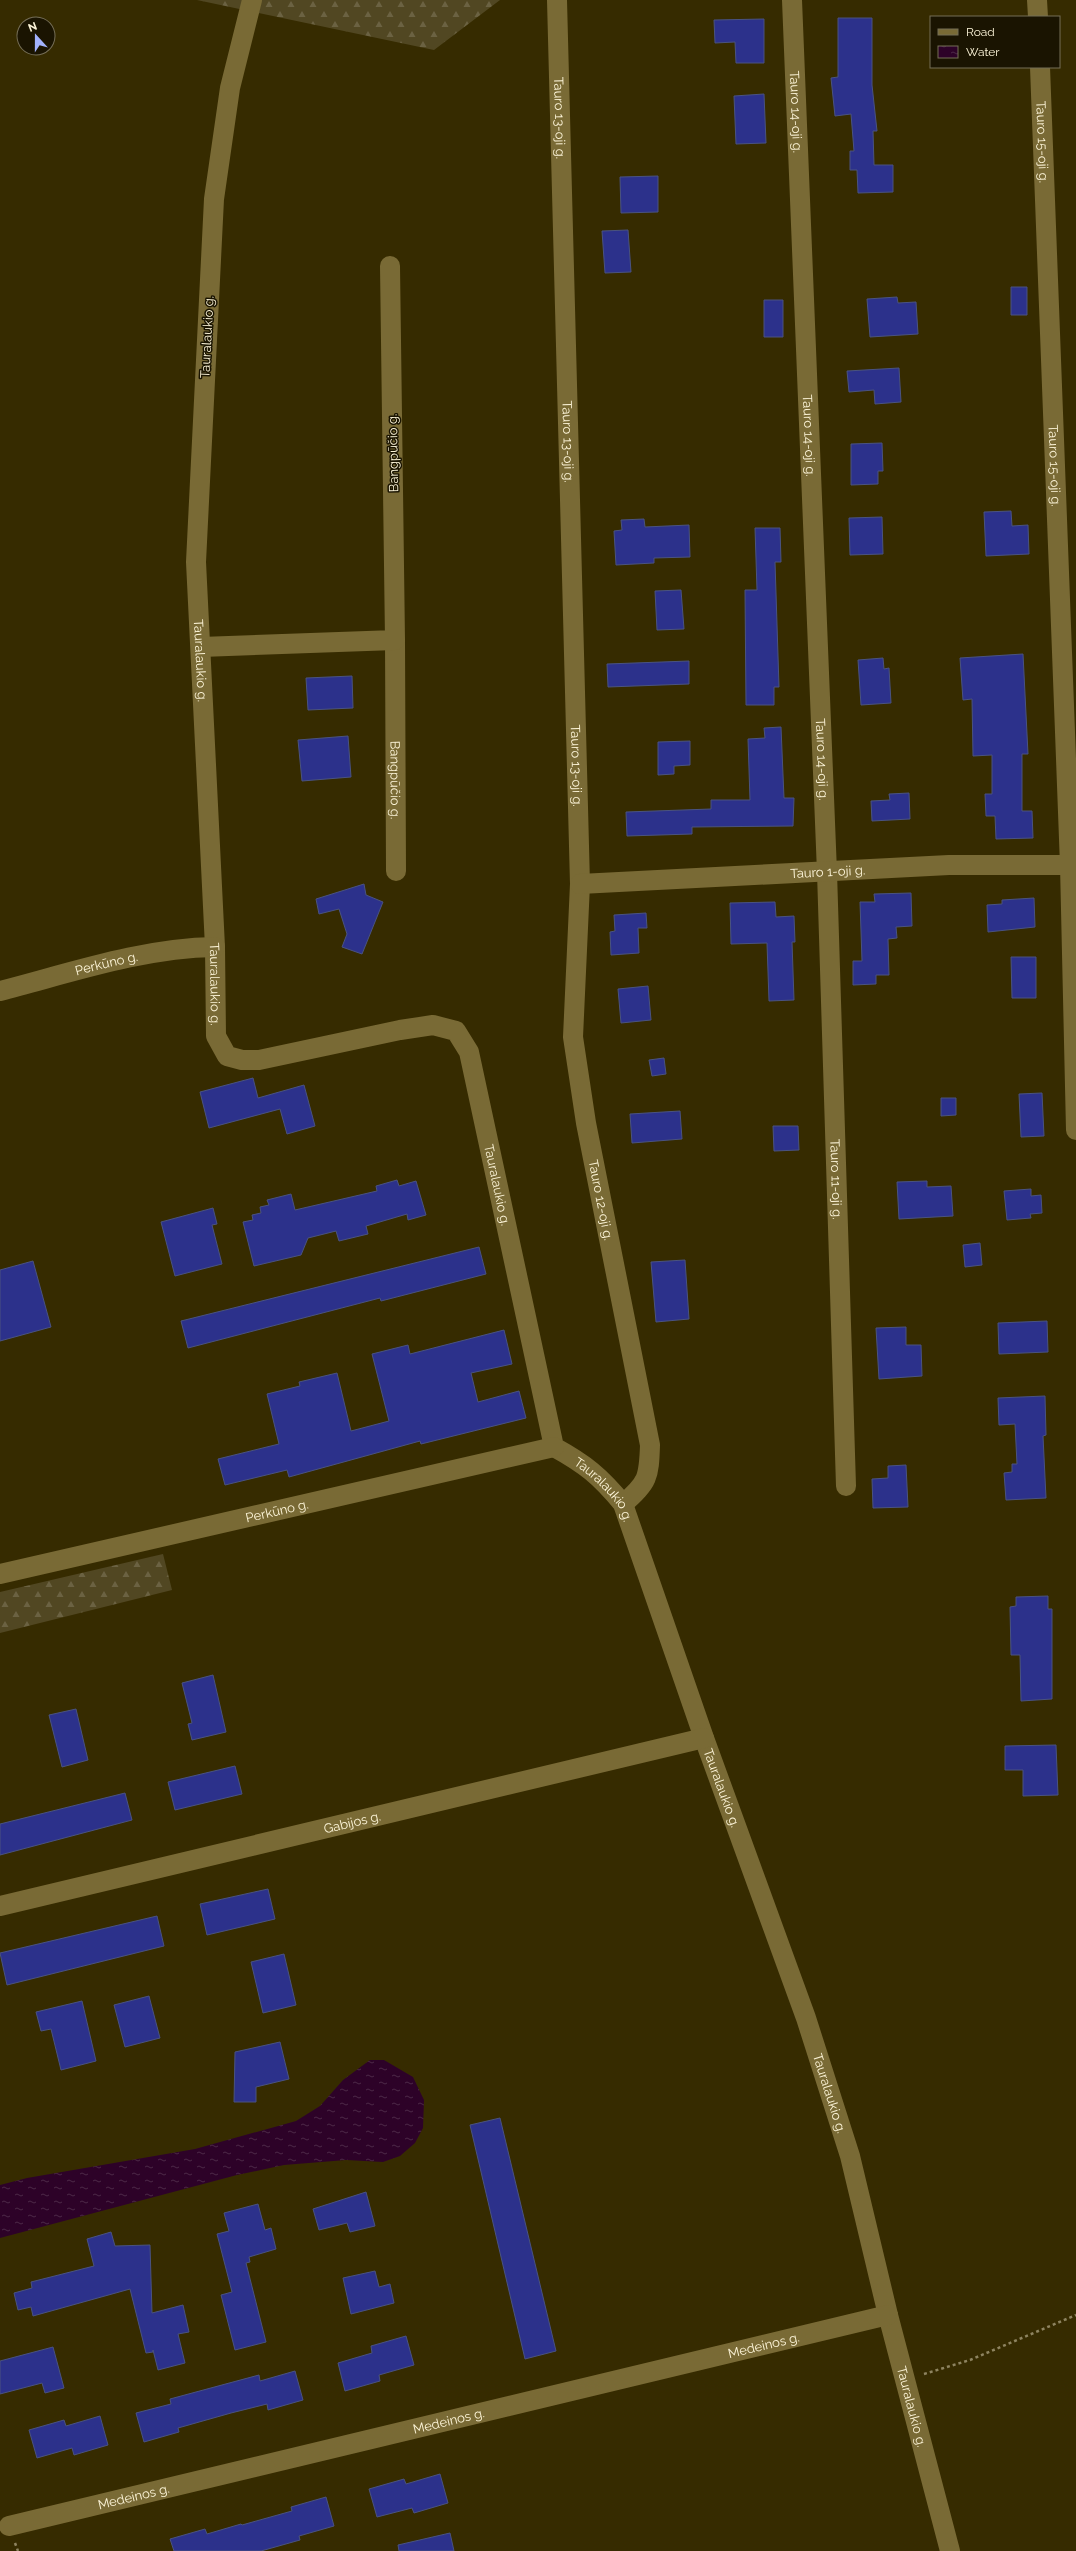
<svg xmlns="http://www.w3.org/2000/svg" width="1076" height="2551" font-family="Raleway,sans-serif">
<defs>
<pattern id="forest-firs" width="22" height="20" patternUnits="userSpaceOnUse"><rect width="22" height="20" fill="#514722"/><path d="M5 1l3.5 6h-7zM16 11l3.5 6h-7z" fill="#6b6242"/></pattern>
<pattern id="water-ripples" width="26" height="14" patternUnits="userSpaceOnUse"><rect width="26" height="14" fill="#2d0228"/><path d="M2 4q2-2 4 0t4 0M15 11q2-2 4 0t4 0" fill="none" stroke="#4c2847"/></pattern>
</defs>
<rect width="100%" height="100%" fill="#362b00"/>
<path fill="url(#forest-firs)" d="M197,0H500L434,50Z
M163,1554L172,1590L0,1633V1592Z"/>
<path fill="url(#water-ripples)" d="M370,2060H384L413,2077L424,2100L423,2128L415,2143L400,2156L383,2162L346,2160L284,2165L237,2175L0,2238V2185L27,2178L195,2149L296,2121L320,2106L343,2080Z"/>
<path fill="#2c318b" stroke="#4a5380" d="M838,18H872V85L877,131H873L874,165H893V192L858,193L857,170H850V151H854L851,114L835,116L831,78L838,77Z
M764,19V63H736L735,42L715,43L714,20Z
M764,94L766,143L736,144L734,96Z
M658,176V212L621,213L620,177Z
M628,230L631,272L605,273L602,231Z
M1011,287H1027V315H1011Z
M897,297L898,303L916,302L918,334L870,337L867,299Z
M764,300H783V337H764Z
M899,368L901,402L875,404L874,390L849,392L847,371Z
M882,443L883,471H878V484L851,485V444Z
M1011,511L1012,526L1028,525L1029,554L986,556L984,512Z
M882,517L883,554L850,555L849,518Z
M644,519L645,527L689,525L690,557L654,558V563L616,565L614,531L622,530L621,520Z
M755,528H780L781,562H775L779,687H774V705H746L745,590H757Z
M681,590L684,629L657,630L655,591Z
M1023,654L1028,754H1022V811H1032L1033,838L996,839L995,816H986L985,794H992V755L973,756L972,699L963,700L960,658Z
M883,658L884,669L889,668L891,703L861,705L858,660Z
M689,661V684L608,687L607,664Z
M352,676L353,708L308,710L306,678Z
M781,727L784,798H794L793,826L692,827V834L627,836L626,812L711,809V800H750L748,739L765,738L764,728Z
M348,736L351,777L302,781L298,740Z
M690,741V765L674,766V774L658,775V742Z
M909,793L910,819L872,821L871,801L890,800L889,794Z
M364,884L366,895L383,902L362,954L342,947L347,934L339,909L319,914L316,899Z
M911,893L912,926L896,927L897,938L888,939L889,975H876V984L853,985V961H862L860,902H875L874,894Z
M1034,898L1035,927L988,932L987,905L1002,904V900Z
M775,902L776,917L794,916L795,942H792L794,1000L769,1001L767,943L731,944L730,903Z
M646,913L647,928H638L639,953L611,955L610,932L615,931L614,915Z
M1011,957H1036V998H1012Z
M648,986L651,1020L621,1023L618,989Z
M664,1058L666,1074L652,1076L649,1060Z
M253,1078L258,1098L304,1085L315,1126L287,1134L280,1109L209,1128L200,1092Z
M1042,1093L1044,1136L1021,1137L1019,1094Z
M941,1098H956V1115L941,1116Z
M680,1111L682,1139L632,1143L630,1114Z
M773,1126H798L799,1150L774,1151Z
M397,1180L399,1186L416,1181L426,1215L408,1220L407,1214L366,1226L368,1234L339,1241L336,1231L308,1238L301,1255L254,1266L243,1222L253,1220L252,1215L261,1213L260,1207L269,1205L267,1200L291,1194L295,1210L377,1191L376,1186Z
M927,1181V1187L951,1186L953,1216L899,1219L897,1182Z
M1031,1189V1196L1041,1195L1042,1213L1030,1214L1031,1218L1007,1220L1004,1191Z
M213,1208L217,1224L212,1225L222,1264L175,1276L161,1222Z
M980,1243L982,1265L965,1267L963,1245Z
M479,1247L486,1274L381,1301L380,1298L188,1348L181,1321Z
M685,1260L689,1319L656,1322L651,1262Z
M33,1261L51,1327L0,1341V1270Z
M1047,1321L1048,1352L999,1354L998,1323Z
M906,1327V1345H921L922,1376L879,1379L876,1328Z
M504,1330L512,1364L471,1373L478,1402L519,1391L526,1418L421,1444L420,1441L289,1477L287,1470L225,1485L218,1459L279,1444L267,1394L300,1386L299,1382L337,1373L351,1431L389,1421L372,1354L408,1345L410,1354Z
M1045,1396L1046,1435L1043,1436L1046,1498L1006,1500L1004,1473L1012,1472V1464H1017L1015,1424L999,1425L998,1398Z
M906,1465L908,1507L873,1508L872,1479L888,1478V1466Z
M1048,1596V1609H1052V1699L1021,1701L1020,1655H1011L1010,1607L1016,1606V1597Z
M213,1675L226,1732L192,1740L188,1724L192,1723L182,1683Z
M76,1709L88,1760L62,1767L49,1715Z
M1056,1745L1058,1795L1023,1796V1770H1005V1746Z
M235,1766L242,1794L175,1810L168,1782Z
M125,1793L132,1820L0,1855V1824Z
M268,1889L275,1919L207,1935L200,1904Z
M157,1916L164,1946L7,1985L0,1953Z
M284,1954L296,2005L263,2013L251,1962Z
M149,1996L160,2038L125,2047L114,2005Z
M82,2001L96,2061L61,2070L51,2029L41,2031L36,2012Z
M280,2042L289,2079L256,2087V2102H234L235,2052Z
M500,2118L556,2351L525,2359L470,2125Z
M366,2192L375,2226L350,2232L347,2223L319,2230L313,2209Z
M258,2204L265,2230L271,2228L276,2249L249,2257L250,2262L246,2263L266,2342L235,2350L221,2295L232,2292L217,2234L229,2231L224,2213Z
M111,2232L115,2246L150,2245L152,2313L183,2305L189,2332L178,2334L185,2363L158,2370L153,2350V2352L146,2353L130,2289L33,2316L31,2307L18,2310L14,2293L32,2288L31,2282L94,2266L87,2239Z
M375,2271L379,2287L390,2284L394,2303L351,2314L343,2278Z
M406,2336L414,2365L379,2375L380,2381L345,2391L338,2363L372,2353L371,2346Z
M53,2347L64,2388L45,2393L42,2383L0,2394V2361Z
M295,2371L303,2400L268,2410L267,2404L231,2413L178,2428L179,2432L144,2442L136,2413L171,2404L170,2399L259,2375L260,2381Z
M100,2416L108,2445L74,2455L72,2448L37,2458L29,2430L64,2420L66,2426Z
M440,2474L448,2503L414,2513L412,2508L377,2517L369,2489L404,2479L406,2484Z
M326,2497L334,2526L299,2536L300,2540L261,2551H174L170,2539L205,2529L207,2534L241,2524L242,2525L292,2511L291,2507Z
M450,2533L454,2551H399L398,2545Z"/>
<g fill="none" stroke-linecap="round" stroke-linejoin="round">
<path stroke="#8e8460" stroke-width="2.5" stroke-dasharray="3 3" stroke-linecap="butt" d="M924,2374L970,2360L1076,2315
M15,2543L18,2551"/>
<g stroke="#796a35" stroke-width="20">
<path id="s1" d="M252,0L230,88L214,199L196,562L215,947L216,1036L227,1056L242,1060H259L400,1030L433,1025L456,1031L469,1052L554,1447C585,1464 600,1476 623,1504L704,1738L806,2018L850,2156L888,2315L950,2551"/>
<path id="s2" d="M557,0L580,884L573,1037L586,1123L650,1445C649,1477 648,1483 623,1504"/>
<path id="s3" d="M792,0L827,872L846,1486"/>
<path d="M1037,0L1038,17"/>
<path id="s4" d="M1040,67L1070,865L1076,1130"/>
<path id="s5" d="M395,640L396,871"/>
<path d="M201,647L395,640L390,266"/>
<path id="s6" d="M580,884L949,865H1076"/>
<path id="s7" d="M0,991C70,973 142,948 215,947"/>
<path id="s8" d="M0,1574L554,1447"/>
<path id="s9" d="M0,1906L704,1738"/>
<path id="s10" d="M9,2526L888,2315"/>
</g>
</g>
<g text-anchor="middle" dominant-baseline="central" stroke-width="3" stroke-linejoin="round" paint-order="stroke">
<g font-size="13" fill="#fdf5d9" stroke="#1a1401">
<text stroke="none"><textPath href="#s3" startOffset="112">Tauro 14-oji g.</textPath></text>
<text stroke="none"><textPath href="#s2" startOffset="118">Tauro 13-oji g.</textPath></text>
<text stroke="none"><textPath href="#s4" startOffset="75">Tauro 15-oji g.</textPath></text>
<text transform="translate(207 337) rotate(-87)">Tauralaukio g.</text>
<text stroke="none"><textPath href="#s3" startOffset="436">Tauro 14-oji g.</textPath></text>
<text stroke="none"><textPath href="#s2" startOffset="442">Tauro 13-oji g.</textPath></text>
<text transform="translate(393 453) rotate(-91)">Bangpūčio g.</text>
<text stroke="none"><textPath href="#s4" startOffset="399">Tauro 15-oji g.</textPath></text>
<text stroke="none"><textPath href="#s1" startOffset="665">Tauralaukio g.</textPath></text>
<text stroke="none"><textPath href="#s3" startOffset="760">Tauro 14-oji g.</textPath></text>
<text stroke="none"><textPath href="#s2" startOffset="766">Tauro 13-oji g.</textPath></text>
<text stroke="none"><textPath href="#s5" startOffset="140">Bangpūčio g.</textPath></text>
<text stroke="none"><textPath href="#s6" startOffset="248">Tauro 1-oji g.</textPath></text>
<text stroke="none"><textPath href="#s7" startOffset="110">Perkūno g.</textPath></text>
<text stroke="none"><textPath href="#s1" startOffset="989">Tauralaukio g.</textPath></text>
<text stroke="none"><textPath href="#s3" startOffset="1180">Tauro 11-oji g.</textPath></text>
<text stroke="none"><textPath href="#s1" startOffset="1458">Tauralaukio g.</textPath></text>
<text stroke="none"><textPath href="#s2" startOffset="1203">Tauro 12-oji g.</textPath></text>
<text stroke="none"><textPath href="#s1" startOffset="1793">Tauralaukio g.</textPath></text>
<text stroke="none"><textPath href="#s8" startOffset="284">Perkūno g.</textPath></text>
<text stroke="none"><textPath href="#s1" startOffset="2117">Tauralaukio g.</textPath></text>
<text stroke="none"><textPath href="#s9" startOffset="362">Gabijos g.</textPath></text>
<text stroke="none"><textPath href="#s1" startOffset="2441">Tauralaukio g.</textPath></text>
<text stroke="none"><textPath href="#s10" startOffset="776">Medeinos g.</textPath></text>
<text stroke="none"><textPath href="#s1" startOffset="2765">Tauralaukio g.</textPath></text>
<text stroke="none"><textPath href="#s10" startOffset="452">Medeinos g.</textPath></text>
<text stroke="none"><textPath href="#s10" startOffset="128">Medeinos g.</textPath></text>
</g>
</g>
<rect x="930" y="16" width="130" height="52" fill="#1a1401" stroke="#756e57"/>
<rect x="938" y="29" width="20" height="6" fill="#796a35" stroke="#756e57"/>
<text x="966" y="36" font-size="12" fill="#fdf5d9">Road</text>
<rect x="938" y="46" width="20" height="12" fill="url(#water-ripples)" stroke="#756e57"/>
<text x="966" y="56" font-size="12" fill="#fdf5d9">Water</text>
<g transform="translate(36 36) rotate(339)"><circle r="19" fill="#1a1401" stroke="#756e57"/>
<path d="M0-3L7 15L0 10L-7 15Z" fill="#a2b2fd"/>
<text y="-6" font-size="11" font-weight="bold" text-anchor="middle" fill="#fdf5d9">N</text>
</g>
</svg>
